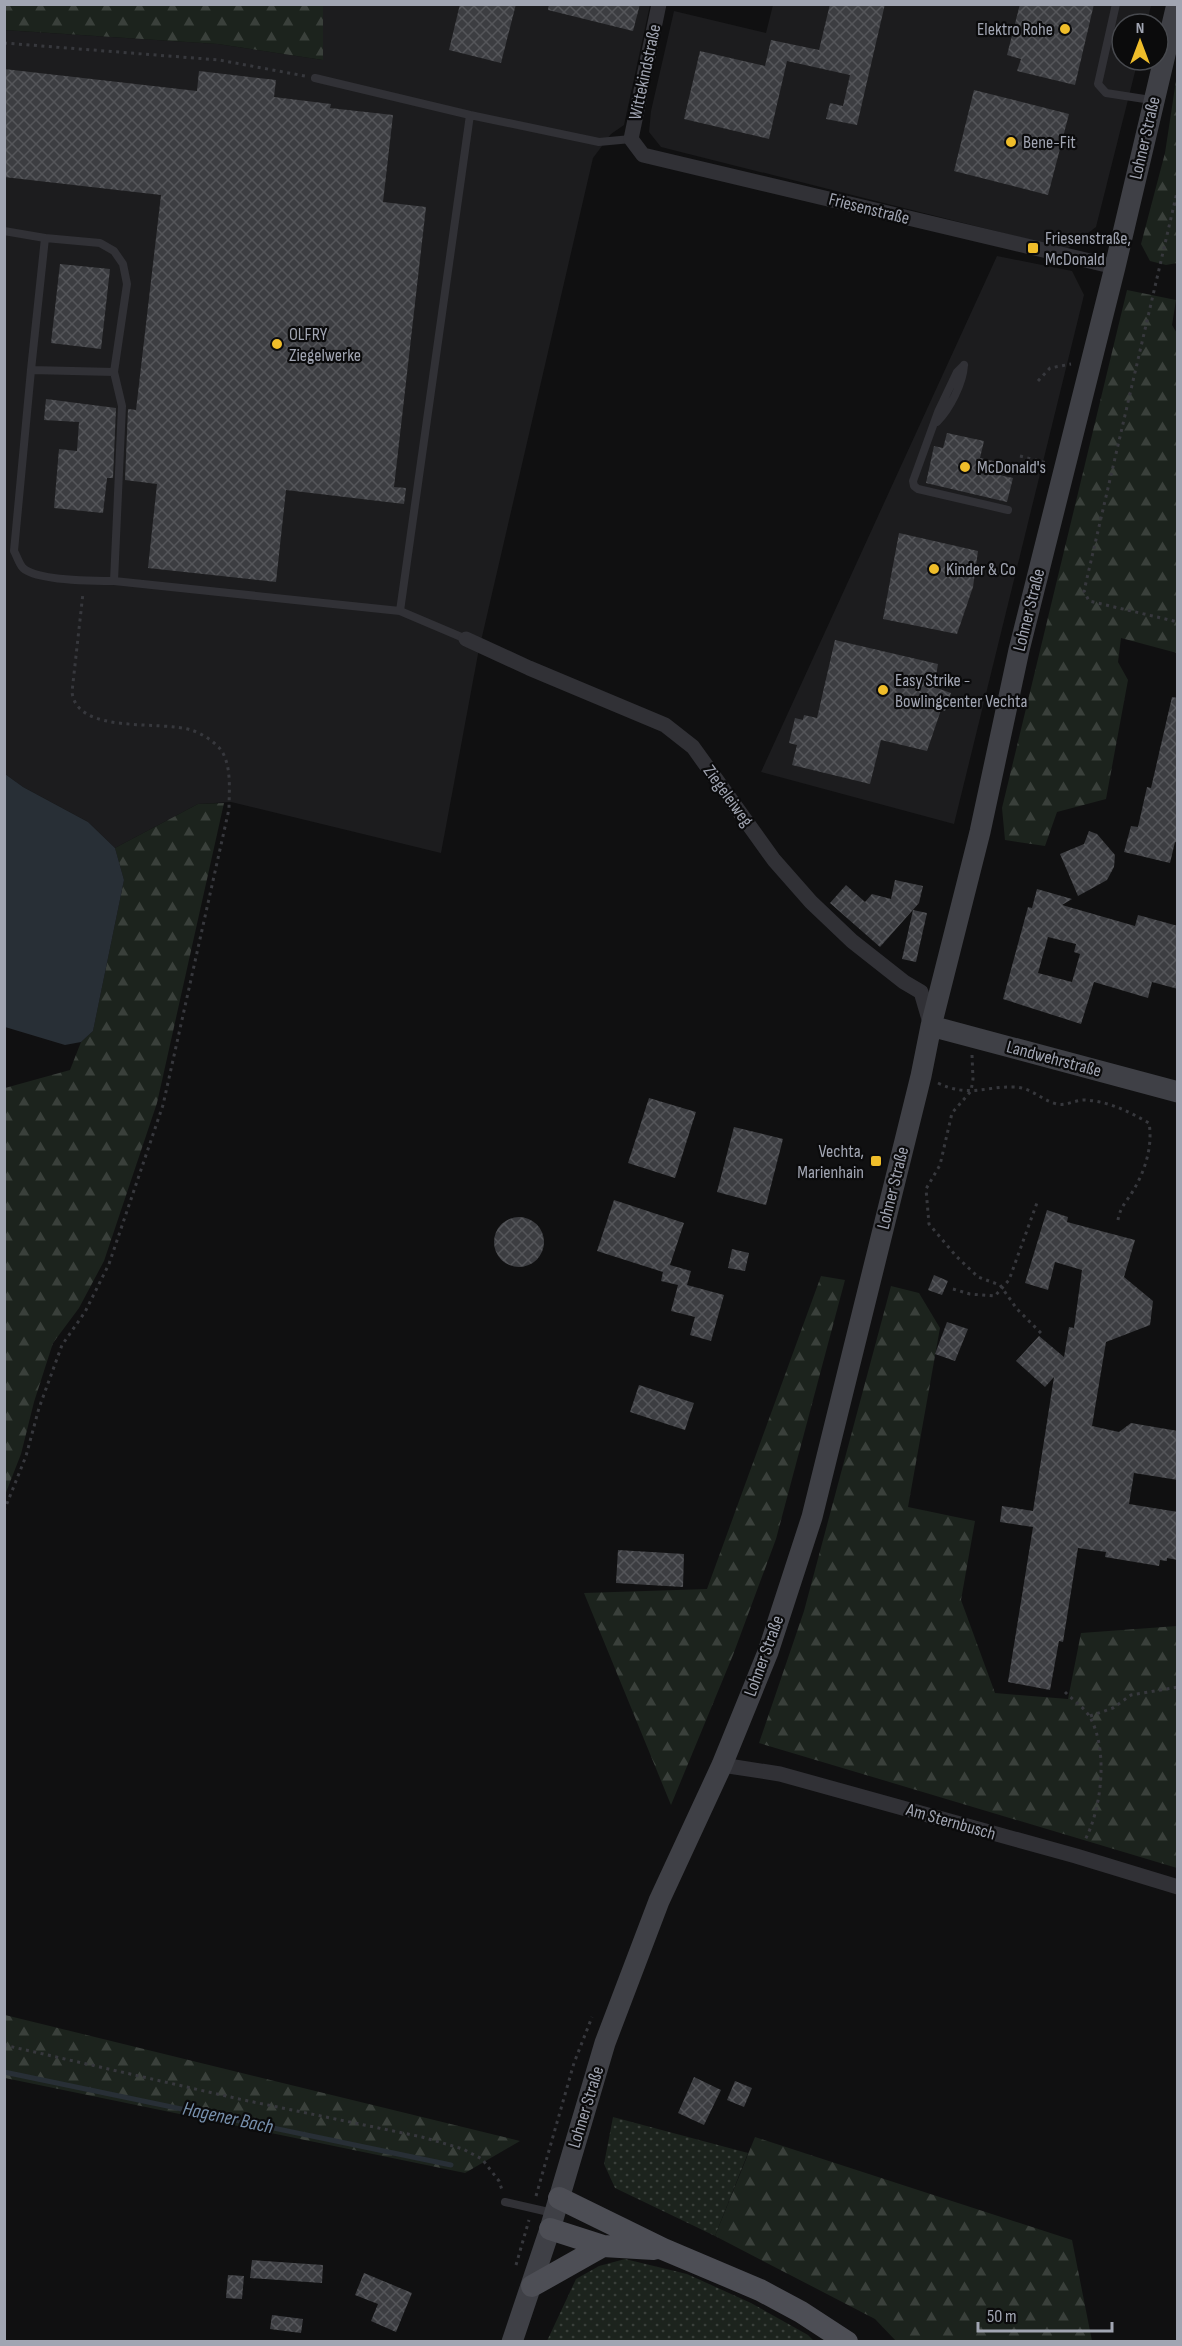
<svg xmlns="http://www.w3.org/2000/svg" width="1182" height="2346" font-family="'Sofia Sans Condensed',sans-serif">
<defs>
<pattern id="grass-dots" width="8" height="8" patternUnits="userSpaceOnUse" patternTransform="scale(1.5)"><rect width="8" height="8" fill="#1c231d"/><path d="M2 2h.1M6 6h.1" fill="none" stroke="#3a403b" stroke-width="1.8" stroke-linecap="round"/></pattern>
<pattern id="forest-firs" width="22" height="20" patternUnits="userSpaceOnUse" patternTransform="scale(1.5)"><rect width="22" height="20" fill="#1c231d"/><path d="M5 1l3.5 6h-7zM16 11l3.5 6h-7z" fill="#3a403b"/></pattern>
<pattern id="building-cross-hatch" width="8" height="8" patternUnits="userSpaceOnUse" patternTransform="scale(1.5)"><rect width="8" height="8" fill="#3c3d41"/><path d="M0 0l8 8M0 8l8-8" fill="none" stroke="#55565a"/></pattern>
</defs>
<rect width="100%" height="100%" fill="#101011"/>
<path fill="#1c1c1e" d="M323,5H650L624,125L611,134L593,158L478,654L441,853L231,802L198,804L115,848L88,822L23,787L5,774L4,30L218,44L323,60Z
M773,5H1151L1147,24H1122V60H1138L1096,227L1067,249L661,147L649,132L651,111L674,11L766,33Z
M997,256L1072,271L1084,295L954,824L761,772Z"/>
<path fill="url(#grass-dots)" d="M613,2117L748,2153L715,2236L615,2188L604,2164Z
M625,2259L687,2274L751,2303L808,2335L814,2341H547L576,2279L599,2266Z"/>
<path fill="url(#forest-firs)" d="M4,5H323V60L218,44L5,30Z
M1177,74V263L1166,265L1150,261L1141,244L1165,153Z
M1127,290L1176,300L1172,325L1178,335L1177,653L1121,638L1118,662L1128,680L1106,799L1057,812L1045,846L1005,840L1002,808Z
M224,803L157,1103L104,1261L79,1308L53,1343L34,1402L21,1454L5,1495V1088L70,1070L81,1042L93,1031L124,880L115,848L198,804Z
M821,1276L845,1280L776,1539L733,1655L671,1805L584,1593L707,1589Z
M891,1286L919,1293L940,1328L908,1507L975,1521L961,1600L995,1693L1068,1699L1081,1633L1177,1626V1868L759,1743L804,1611Z
M5,2015L520,2141L465,2173L5,2078Z
M755,2137L1072,2240L1092,2341H896L875,2319L715,2236Z"/>
<path fill="#282f36" d="M5,774L23,787L88,822L115,848L124,880L93,1031L81,1042L65,1045L5,1027Z"/>
<g fill="none" stroke-linecap="round" stroke-linejoin="round">
<path stroke="#282f36" stroke-width="5" d="M4,2072L451,2165"/>
</g>
<path fill="url(#building-cross-hatch)" fill-rule="evenodd" d="M460,4H516L501,63L449,50Z
M549,4H640L633,31L548,10Z
M830,4H885L857,125L826,119L830,103L843,106L850,75L787,61L769,139L684,119L700,51L765,66L771,40L819,50Z
M1020,4H1094L1075,85L1017,71L1021,59L1007,55Z
M4,69L197,91L199,71L276,80L274,97L331,104L330,108L393,115L383,202L426,207L394,487L406,488L404,504L286,490L276,582L148,568L157,484L125,480L128,409L136,410L161,195L4,177Z
M974,90L1069,114L1048,195L954,171Z
M60,264L110,269L101,349L51,343Z
M46,399L116,408L113,478H107L103,513L54,508L59,449L77,451L79,422L44,420Z
M947,433L984,441L980,458L1002,463L999,475L1013,478L1007,502L926,483L934,446L943,448Z
M899,533L978,551L973,587L957,634L883,619Z
M835,640L938,664L934,687L951,693L945,711L941,710L927,751L881,740L870,784L792,765L797,745L789,743L795,718L803,720L804,715L817,718Z
M1172,697L1178,698V843L1175,842L1170,863L1124,852L1131,826L1138,827L1147,787L1151,788Z
M1089,831L1097,834L1115,855L1114,867L1107,880L1078,896L1060,854L1084,844Z
M895,880L923,886L919,903L880,947L830,903L846,885L865,902L872,894L891,899Z
M1037,889L1072,899L1062,905L1135,926L1138,915L1178,926V989L1152,982L1148,998L1094,982L1081,1024L1003,999L1028,907L1032,908ZM1048,937L1076,944L1074,952L1080,954L1072,982L1038,973Z
M913,910L927,913L916,962L902,959Z
M649,1098L696,1112L675,1178L628,1163Z
M734,1127L783,1139L766,1205L717,1192Z
M614,1200L684,1223L670,1265L691,1271L687,1285L724,1295L711,1341L690,1335L695,1317L671,1311L678,1285L661,1281L663,1272L597,1251Z
M1047,1210L1068,1217L1067,1222L1135,1240L1124,1277L1153,1301L1150,1325L1106,1342L1092,1426L1119,1432L1131,1423L1178,1431V1480L1134,1473L1129,1504L1178,1512V1560L1167,1558V1561L1160,1560L1159,1566L1105,1557L1106,1552L1078,1548L1063,1642L1059,1641L1050,1690L1008,1682L1033,1527L1000,1522L1002,1506L1033,1511L1054,1377L1045,1387L1016,1361L1039,1336L1064,1357L1069,1327L1074,1328L1082,1270L1055,1262L1048,1290L1025,1283Z
M494 1242a25 25 0 1 1 50 0a25 25 0 1 1-50 0Z
M732,1249L749,1253L745,1271L728,1268Z
M934,1275L948,1281L942,1295L928,1290Z
M947,1322L968,1329L955,1361L935,1354Z
M639,1385L694,1403L685,1430L630,1412Z
M618,1550L684,1554L683,1587L616,1583Z
M694,2077L721,2090L704,2125L678,2113Z
M735,2081L752,2088L744,2107L727,2100Z
M252,2260L323,2265L322,2283L250,2278Z
M364,2273L412,2293L396,2332L371,2321L378,2304L355,2295Z
M228,2275L244,2276L242,2299L226,2298Z
M272,2315L303,2319L301,2333L270,2329Z"/>
<g fill="none" stroke-linecap="round" stroke-linejoin="round">
<path stroke="#37383d" stroke-width="3" stroke-dasharray="3 4.5" stroke-linecap="butt" d="M4,43L219,60L305,76
M1178,188L1084,591L1089,601L1178,622
M1038,381L1050,368L1071,364
M1020,456L1047,463
M972,1055L973,1079L971,1091L952,1113L940,1165L926,1189L929,1224L956,1256L978,1277L1000,1285L1017,1309L1043,1335
M938,1083C969,1098 985,1086 1015,1087C1032,1088 1041,1100 1057,1104C1066,1106 1075,1100 1084,1100C1108,1101 1128,1111 1149,1123C1153,1146 1145,1171 1133,1191C1127,1201 1120,1207 1118,1220
M953,1289L970,1294L995,1296L1009,1280L1038,1200
M4,1511L26,1456L39,1408L62,1345L85,1312L109,1264L163,1105L229,809C229,791 232,766 221,750C214,741 201,733 191,730C160,720 77,735 72,692L83,593
M1065,1692C1073,1700 1086,1709 1091,1719C1108,1752 1102,1809 1084,1842
M1090,1716L1113,1708L1131,1695L1178,1687
M4,2045L239,2099L422,2137L463,2149L482,2159L499,2181L502,2190
M536,2196L574,2063L592,2017
M516,2265L529,2220"/>
<path stroke="#313136" stroke-width="8" d="M1116,4L1098,84L1106,93L1151,100
M315,78L470,115L599,142L631,139
M4,231L45,238
M964,365L957,372L938,412L913,481L914,486L918,489L1008,510
M31,370L114,372
M937,422C950,409 963,383 964,365
M114,581L122,406L114,372L127,284L123,264L114,251L100,243L45,238L31,370L14,551C17,556 19,564 23,568C37,581 95,581 114,581L400,611
M466,639L400,611L470,115
M505,2202L553,2213"/>
<path stroke="#313136" stroke-width="15" d="M659,4L631,139L643,155L1115,267
M466,639L529,668L665,725L693,747L774,860L811,902L852,941L904,982L921,992L931,1026
M722,1765L780,1774L1076,1856L1178,1887"/>
<path stroke="#3f4046" stroke-width="21" d="M931,1026L1178,1092
M512,2342L550,2229L605,2043L659,1901L722,1765L768,1652L812,1517L921,1076L931,1026L980,832L1019,650L1115,267L1177,4"/>
<path stroke="#4d4e55" stroke-width="22" d="M559,2198L663,2249L760,2290L801,2312L847,2342
M550,2229L603,2246L654,2249
M532,2286L603,2246"/>
</g>
<g fill="#efbd2a" stroke="#0b0b0c" stroke-width="2">
<circle cx="1065" cy="29" r="6"/>
<circle cx="1011" cy="142" r="6"/>
<rect x="1027" y="242" width="12" height="12" rx="3"/>
<circle cx="277" cy="344" r="6"/>
<circle cx="965" cy="467" r="6"/>
<circle cx="934" cy="569" r="6"/>
<circle cx="883" cy="690" r="6"/>
<rect x="870" y="1155" width="12" height="12" rx="3"/>
</g>
<g text-anchor="middle" dominant-baseline="central" stroke-width="4.5" stroke-linejoin="round" paint-order="stroke">
<g font-size="18" fill="#a1a5b2" stroke="#0b0b0c" text-anchor="start">
<text x="1053" y="29" text-anchor="end">Elektro Rohe</text>
<text x="1023" y="142">Bene-Fit</text>
<text x="1045" y="238">Friesenstraße,<tspan x="1045" dy="21">McDonald</tspan></text>
<text x="289" y="334">OLFRY<tspan x="289" dy="21">Ziegelwerke</tspan></text>
<text x="977" y="467">McDonald's</text>
<text x="946" y="569">Kinder &amp; Co</text>
<text x="895" y="680">Easy Strike -<tspan x="895" dy="21">Bowlingcenter Vechta</tspan></text>
<text x="864" y="1151" text-anchor="end">Vechta,<tspan x="864" dy="21">Marienhain</tspan></text>
</g>
<g font-size="18" fill="#a1a5b2" stroke="#0b0b0c">
<text transform="translate(645 72) rotate(-78)">Wittekindstraße</text>
<text transform="translate(1145 138) rotate(-77)">Lohner Straße</text>
<text transform="translate(869 209) rotate(14)">Friesenstraße</text>
<text transform="translate(1029 610) rotate(-76)">Lohner Straße</text>
<text transform="translate(728 796) rotate(54)">Ziegeleiweg</text>
<text transform="translate(1054 1059) rotate(15)">Landwehrstraße</text>
<text transform="translate(893 1188) rotate(-76)">Lohner Straße</text>
<text transform="translate(764 1656) rotate(-70)">Lohner Straße</text>
<text transform="translate(951 1822) rotate(16)">Am Sternbusch</text>
<text transform="translate(586 2107) rotate(-73)">Lohner Straße</text>
</g>
<g font-size="20" font-style="italic" fill="#7790ad" stroke="#0b0b0c">
<text transform="translate(228 2118) rotate(12)">Hagener Bach</text>
</g>
</g>
<rect width="1182" height="2346" fill="none" stroke="#a1a5b2" stroke-width="12"/>
<g transform="translate(1140 42)"><circle r="28" fill="#0b0b0c" stroke="#47494e" stroke-width="1.5"/>
<path d="M0-4.5L10 22L0 15L-10 22Z" fill="#efbd2a"/>
<text y="-9" font-size="16" font-weight="bold" text-anchor="middle" fill="#a1a5b2">N</text>
</g>
<path d="M978 2322v9h134v-9" fill="none" stroke="#a1a5b2" stroke-width="3"/>
<text x="987" y="2322" font-size="18" fill="#a1a5b2" stroke="#0b0b0c" stroke-width="4.5" paint-order="stroke">50 m</text>
</svg>
